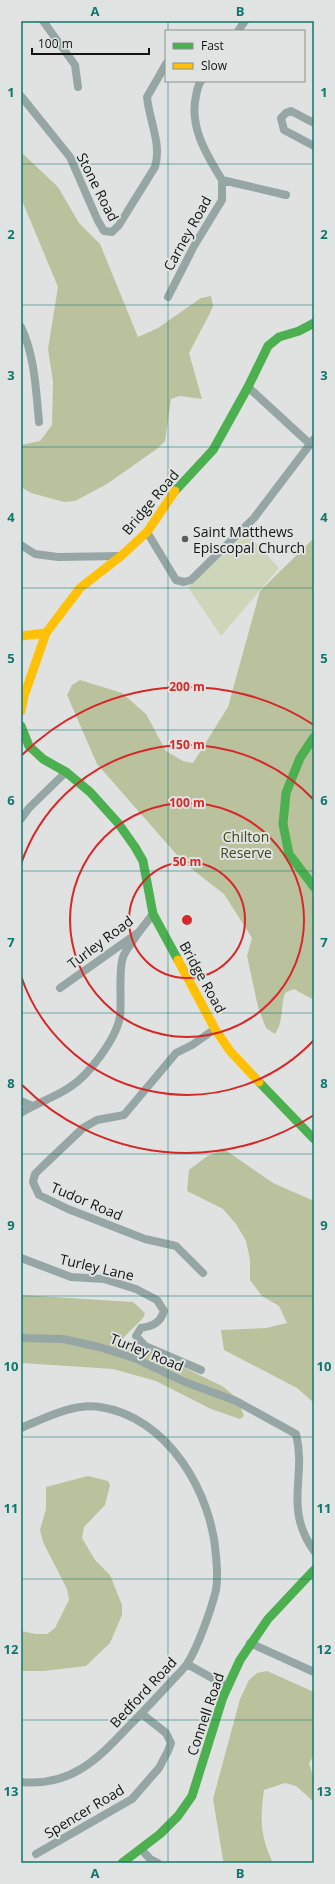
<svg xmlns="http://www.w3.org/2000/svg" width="335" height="1884" font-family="'Open Sans',sans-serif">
<rect width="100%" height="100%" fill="#e0e2e1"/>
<path fill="#ced6b9" d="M247,533L279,568L221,636L188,587Z"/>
<path fill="#b9c29d" d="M21,152L58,187L79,223L100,244L138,337L158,328L201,298L211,296L213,306L209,315L189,353L202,399L180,396L171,399L165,441L158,448L107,484L75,501L64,502L31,493L21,487V445L40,441L52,425L53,382L48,349L58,287L21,198Z
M314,538V1000L294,989L285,993C280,1008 284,1021 275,1034L266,1028L258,1007L247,956L252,938L224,894L184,863L97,764L67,695L72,685L80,680L122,693L146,714L166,751L183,761L193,763L228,707L260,591Z
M224,1149L273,1183L314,1201V1403L297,1388L224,1350L221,1330L266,1328L287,1323L279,1306L262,1296L250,1280V1260L246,1241L236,1224L223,1209L187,1191L189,1170L206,1157Z
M21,1295L133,1302L145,1313L143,1318L123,1338L222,1386L237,1398L244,1416L240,1419L211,1409L156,1381L113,1369L21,1363Z
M88,1476L108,1481L110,1485L105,1505L84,1527L82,1538L95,1560L110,1575L122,1605V1615L110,1643L86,1666L44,1671H21V1631L36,1634H47L55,1628L69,1600L67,1589L43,1542L40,1530L46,1509V1487Z
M267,1671L314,1692V1755L309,1763L314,1780V1802L296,1786L285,1783L264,1790C260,1820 260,1835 273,1863H225L223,1860L213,1799L240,1699L249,1680L257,1673Z"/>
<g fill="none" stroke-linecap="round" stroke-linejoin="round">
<path stroke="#96a6a5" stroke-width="8" d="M43,21L75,65L78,87
M238,31L245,21
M201,81C198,85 197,90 196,96C189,126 206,154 222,180L286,195
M21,96L70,157L98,221L104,231L112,232L119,225L155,167C162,144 149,120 147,97L166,64
M314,123L291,111L286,113L281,118L284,130L314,146
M168,297L194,246L222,200V180
M21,327C35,356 36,391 39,422
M248,387L310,444
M147,532L176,580L184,582L191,580L254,518L314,439
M21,545L35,554L58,557L121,556
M21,819L29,808L66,772
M60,988L139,932L153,914
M21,1101L32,1106
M21,1113C36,1103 54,1098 70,1087C88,1076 117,1038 120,1016C122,999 118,972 123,957C126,949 134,940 139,932
M21,1258L71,1277L104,1279L136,1289L157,1300L164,1311C160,1323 153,1326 141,1328L136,1336L145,1346L201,1370
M203,1273L176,1246L145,1239L68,1209L39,1195L33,1182L35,1174L42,1167L83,1128L97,1120L124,1115L176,1053L192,1045L215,1029
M21,1338L63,1339L99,1347L134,1358L185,1382L236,1401L296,1434C307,1477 283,1507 314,1551
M21,1428C45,1418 73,1403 100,1407C168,1417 212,1493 216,1556C217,1566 218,1579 216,1590C211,1610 198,1647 187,1664C182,1671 174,1678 168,1685C155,1699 142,1713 128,1727C97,1760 70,1787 21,1782
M250,1643L314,1672
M187,1664L228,1687
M142,1850L150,1859L158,1863
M36,1854L132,1799L159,1768L168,1751L171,1743L166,1733L142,1714"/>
<path stroke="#4caf50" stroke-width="9" d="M175,491L213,450L248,387L268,346L279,337L299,331L314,323
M21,726L29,746L43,759L66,772L90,792L118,823L135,847L143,861L153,914L178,960
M314,737L300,758L286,793L283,824L289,854L314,887
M259,1082L314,1139
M122,1863L160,1834L178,1816L192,1796L223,1697L240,1660L268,1619L314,1570"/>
<path stroke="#ffc107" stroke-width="9" d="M21,636L46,633
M21,711L24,696L46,633L80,588L121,556L147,532L175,491
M178,960L215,1029L230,1051L259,1082"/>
</g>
<path fill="none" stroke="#0f766e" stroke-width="1" stroke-opacity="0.55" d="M168,21V31M168,81V1863M21,164H314M21,305H314M21,447H314M21,588H314M21,730H314M21,871H314M21,1013H314M21,1154H314M21,1296H314M21,1437H314M21,1579H314M21,1720H314"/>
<g fill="none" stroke="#d62828" stroke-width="2">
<circle cx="187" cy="920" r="58"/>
<circle cx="187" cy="920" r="117"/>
<path d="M314 1040A175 175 0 0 1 21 976M21 864A175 175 0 0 1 314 800"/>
<path d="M314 1115A233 233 0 0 1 22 1085M22 755A233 233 0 0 1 314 725"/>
</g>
<circle fill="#5a5b5a" stroke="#dfe3e1" stroke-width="1.5" cx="185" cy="539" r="4"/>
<g text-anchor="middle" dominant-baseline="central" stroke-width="4" stroke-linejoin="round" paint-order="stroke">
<g font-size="14" fill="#121312" stroke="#dfe3e1">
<text transform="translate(98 187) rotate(63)">Stone Road</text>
<text transform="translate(187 233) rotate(-61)">Carney Road</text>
<text transform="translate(150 502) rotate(-50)">Bridge Road</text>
<text transform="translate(100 942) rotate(-37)">Turley Road</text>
<text transform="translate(203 977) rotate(61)">Bridge Road</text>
<text transform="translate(87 1201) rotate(23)">Tudor Road</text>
<text transform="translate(97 1267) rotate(13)">Turley Lane</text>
<text transform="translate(147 1352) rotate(22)">Turley Road</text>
<text transform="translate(143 1692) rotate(-47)">Bedford Road</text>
<text transform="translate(205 1714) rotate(-71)">Connell Road</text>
<text transform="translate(84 1811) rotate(-31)">Spencer Road</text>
</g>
<g font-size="14" fill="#121312" stroke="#dfe3e1" text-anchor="start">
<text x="193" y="531">Saint Matthews<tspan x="193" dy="16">Episcopal Church</tspan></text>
</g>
<g font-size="14" fill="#404918" stroke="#dfe3e1">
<text x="246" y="836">Chilton<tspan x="246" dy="16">Reserve</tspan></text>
</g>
</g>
<circle cx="187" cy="920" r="6" fill="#d62828" stroke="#dfe3e1" stroke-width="2"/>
<g font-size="12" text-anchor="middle" font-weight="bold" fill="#d62828" stroke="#dfe3e1" stroke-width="4" stroke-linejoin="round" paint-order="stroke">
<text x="187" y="691">200 m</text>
<text x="187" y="749">150 m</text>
<text x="187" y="807">100 m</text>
<text x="187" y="866">50 m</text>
</g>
<rect width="335" height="1884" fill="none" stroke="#dfe3e1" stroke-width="44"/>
<rect x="165" y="30" width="140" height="52" fill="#dfe3e1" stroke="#8d908e"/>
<rect x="173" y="43" width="20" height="6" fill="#4caf50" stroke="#8d908e"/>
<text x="201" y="50" font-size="12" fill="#121312">Fast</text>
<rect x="173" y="63" width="20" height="6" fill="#ffc107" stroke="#8d908e"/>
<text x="201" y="70" font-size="12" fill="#121312">Slow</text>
<path d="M32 48v6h117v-6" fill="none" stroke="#121312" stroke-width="2"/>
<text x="38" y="48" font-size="12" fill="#121312" stroke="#dfe3e1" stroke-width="3" paint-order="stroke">100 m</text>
<rect x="22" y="22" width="291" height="1840" fill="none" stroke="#0f766e" stroke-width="1.5"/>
<g font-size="13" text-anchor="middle" font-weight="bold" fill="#0f766e">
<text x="95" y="16">A</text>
<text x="240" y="16">B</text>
<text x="11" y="97">1</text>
<text x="324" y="97">1</text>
<text x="11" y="239">2</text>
<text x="324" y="239">2</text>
<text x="11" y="380">3</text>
<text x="324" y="380">3</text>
<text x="11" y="522">4</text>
<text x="324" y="522">4</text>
<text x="11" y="663">5</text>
<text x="324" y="663">5</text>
<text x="11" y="805">6</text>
<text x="324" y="805">6</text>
<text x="11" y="947">7</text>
<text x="324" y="947">7</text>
<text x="11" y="1088">8</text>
<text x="324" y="1088">8</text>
<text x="11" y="1230">9</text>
<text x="324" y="1230">9</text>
<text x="11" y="1371">10</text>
<text x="324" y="1371">10</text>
<text x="11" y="1513">11</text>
<text x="324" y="1513">11</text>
<text x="11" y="1654">12</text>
<text x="324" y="1654">12</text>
<text x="11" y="1796">13</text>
<text x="324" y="1796">13</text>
<text x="95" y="1878">A</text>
<text x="240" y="1878">B</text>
</g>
</svg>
